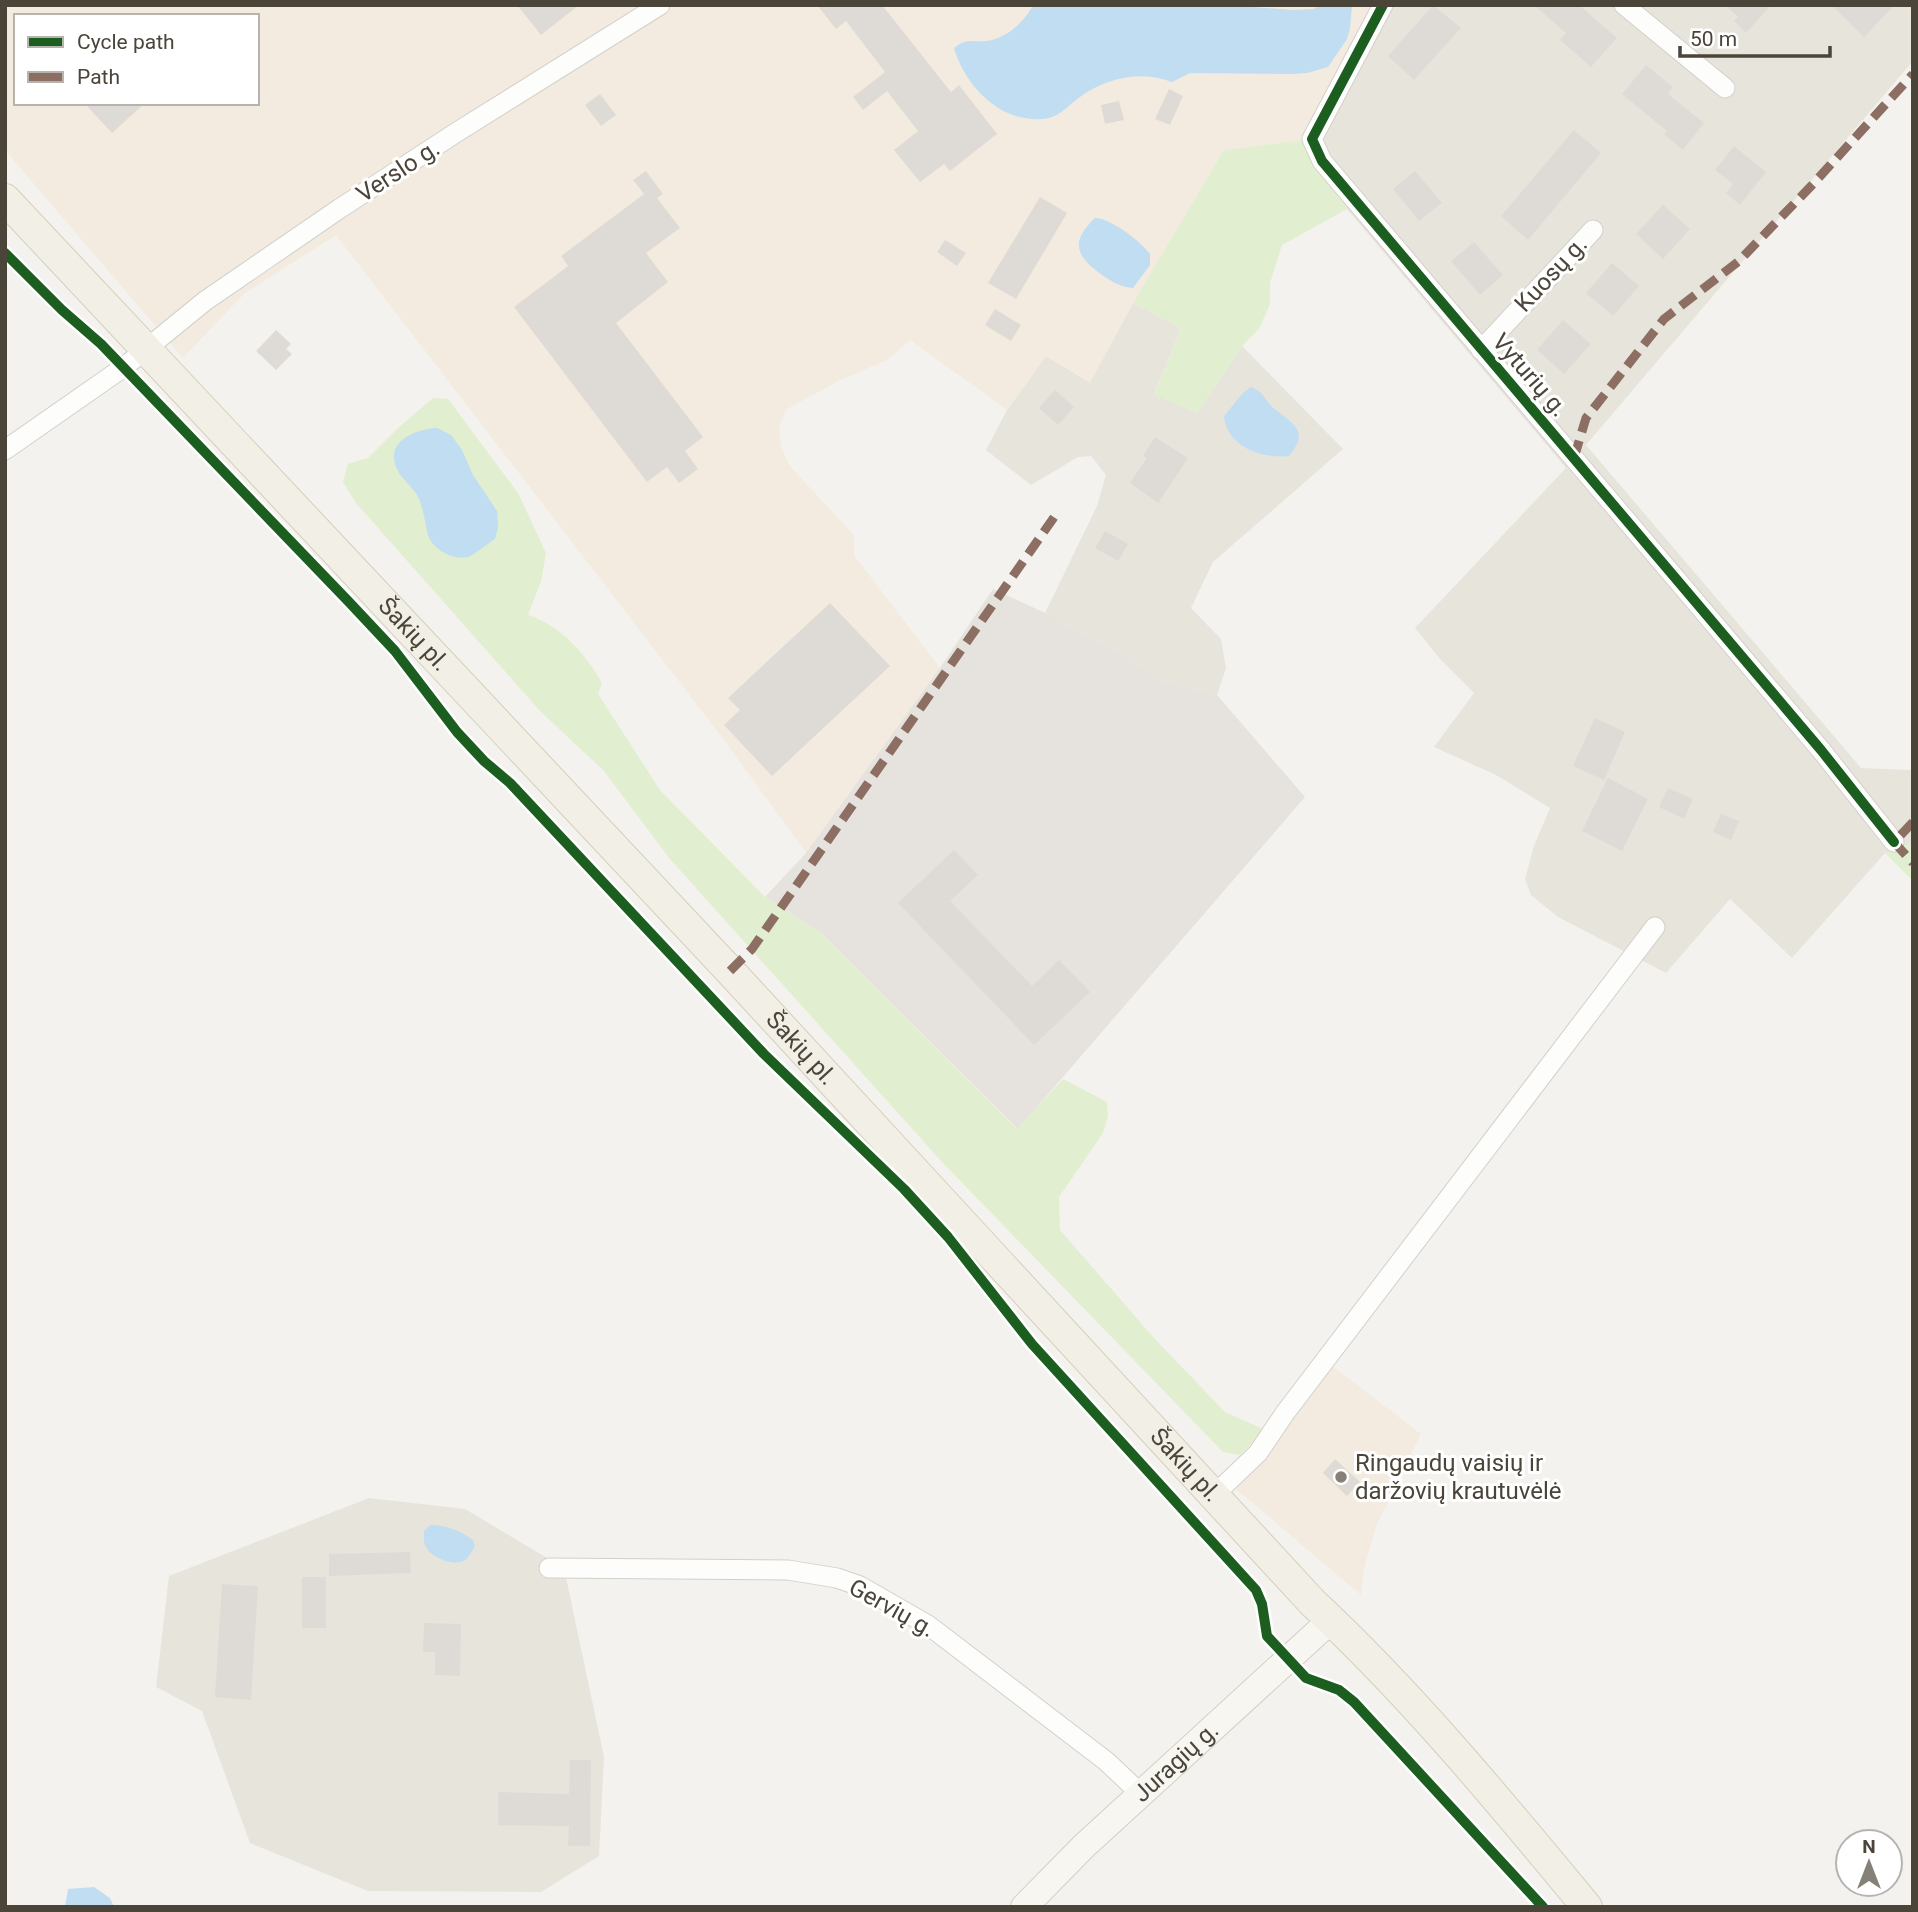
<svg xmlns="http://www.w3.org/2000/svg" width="1918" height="1912" font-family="Roboto,sans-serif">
<rect width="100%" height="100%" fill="#f4f2ee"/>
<path fill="#e7e4dc" d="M1371,5H1913V61L1586,445L1861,768L1913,770V843L1885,853L1792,958L1730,899L1666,973L1558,917L1531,895L1525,879L1534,846L1550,808L1496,775L1434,747L1474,693L1441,660L1415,628L1566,468L1347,209L1304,140L1313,116Z
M1133,303L1181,328L1154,394L1197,412L1242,346L1343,449L1213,562L1191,608L1221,639L1226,668L1217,695L1160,681L1125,655L1045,613L1097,506L1106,475L1091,456L1078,457L1031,485L986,450L1007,410L1046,356L1090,382Z
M369,1498L465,1509L564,1568L604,1757L599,1856L541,1892L368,1891L250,1843L202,1711L156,1687L169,1576Z"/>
<path fill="#f3ebdf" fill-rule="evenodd" d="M5,5H1371L1313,116L1304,140L1224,150L1133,303L1090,383L1046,356L1007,410L910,340L887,360L840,380L787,409L779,427L781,446L789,465L854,535V555L940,668L806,853L724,740L336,235L244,294L183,358L5,150ZM16,16H257V103H16Z
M1332,1366L1421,1434L1377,1524L1364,1569L1361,1595L1236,1489Z"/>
<path fill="#e6e2de" d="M993,589L1045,613L1125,655L1160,681L1217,695L1305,797L1018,1129L821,933L765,897L806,853L940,668Z"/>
<path fill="#e1eecf" d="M1304,140L1347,209L1282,245L1270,283V304L1259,329L1242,346L1197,413L1154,395L1181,328L1133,303L1224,150Z
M433,398L448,399L518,493L546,553L541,581L528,615C560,625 586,654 602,683L598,694L660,790L765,897L821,933L1017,1129L1063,1079L1107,1102L1108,1116L1103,1133L1059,1197L1060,1230L1154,1338L1225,1412L1263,1429L1253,1442L1240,1455L1223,1452L942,1162L670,859L604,771L540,711L356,503L343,482L348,464L368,458L397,429Z
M1913,843V881L1885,853Z"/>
<path fill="#c0ddf1" d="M1033,5H1224L1293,10L1314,9L1319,5H1352L1350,28L1347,39L1328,67L1307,73L1290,74L1190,73L1172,82C1141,70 1106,78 1080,97C1070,104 1061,115 1049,118C1004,127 965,87 954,48C967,38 971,42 986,41C1005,39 1025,22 1033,5Z
M1095,218C1111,218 1141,242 1150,254V265L1133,288C1119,287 1109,280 1098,272C1073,253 1073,239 1095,218Z
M1251,387C1266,393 1265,402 1276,410C1295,425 1309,432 1289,456C1262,459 1227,447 1224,416L1243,393Z
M437,428L451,435L462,450L473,475L497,511L498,527L495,539C487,544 476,554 468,557C454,561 432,549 428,535C425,523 424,511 419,499C414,487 402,480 397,469C384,441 416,429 437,428Z
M430,1525C447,1525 460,1531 473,1540L475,1546C472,1551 470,1556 465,1560C455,1567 431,1558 426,1547C423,1542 424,1536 424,1531Z
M94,1887L110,1898L114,1907H65L68,1889Z"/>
<path fill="#dedbd6" d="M517,5H579L541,35Z
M817,5H882L951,92L959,85L997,134L950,171L944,164L920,182L894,150L918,131L887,91L863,110L853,97L885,72L846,21L836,29Z
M1433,5L1461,28L1414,80L1388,56Z
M1534,5H1579L1617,38L1591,67L1560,40L1566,33Z
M1725,5H1771L1746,33L1734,21L1738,17Z
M1831,5H1895L1864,37Z
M1646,65L1673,87L1668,94L1704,123L1683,150L1664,134L1667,131L1622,94Z
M1169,89L1183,96L1170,125L1155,119Z
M600,94L616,115L601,126L585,105Z
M1119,101L1124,120L1105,124L1101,105Z
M84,103H145L112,133Z
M1574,130L1601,153L1528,240L1501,216Z
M1734,146L1766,172L1740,205L1726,193L1733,184L1715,170Z
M646,171L663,194L657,198L680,228L646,253L668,282L616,323L703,437L685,451L698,469L679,483L667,467L647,482L514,307L568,266L561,256L644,194L633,180Z
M1415,171L1442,203L1419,221L1393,189Z
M1040,197L1067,213L1016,299L988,283Z
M1663,205L1690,229L1663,259L1636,234Z
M945,240L966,253L957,266L937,252Z
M1474,242L1503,275L1480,295L1451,261Z
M1612,263L1639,286L1613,316L1586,293Z
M995,309L1021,325L1011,341L985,325Z
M1563,320L1591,344L1564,374L1537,350Z
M276,330L291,344L286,349L292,354L276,370L256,351Z
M1055,390L1074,407L1058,425L1039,408Z
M1155,437L1188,458L1158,503L1130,483L1147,458L1143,456Z
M1105,531L1128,544L1118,561L1095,548Z
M830,603L890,666L772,776L724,725L740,710L728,698Z
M1595,718L1625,732L1604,780L1573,766Z
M1608,778L1648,799L1622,851L1582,831Z
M1668,788L1693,799L1684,819L1659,807Z
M1721,814L1739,821L1731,840L1713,832Z
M954,850L978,875L950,901L1032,986L1059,960L1090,992L1034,1045L898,903Z
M1335,1459L1360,1482L1347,1496L1323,1473Z
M410,1552L411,1573L329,1576V1554Z
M302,1577H326V1628H302Z
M222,1584L258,1586L251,1700L215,1697Z
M424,1623L461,1624L460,1676L435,1675V1652H423Z
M570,1760H591L590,1846H568L569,1826L498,1825V1792L569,1794Z"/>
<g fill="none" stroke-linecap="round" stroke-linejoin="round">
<defs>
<path id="minor" d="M1383,5L1312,139L1322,161L1821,750L1894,842
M1624,5L1725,88
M1481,350L1593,230
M5,450L124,367L205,301L339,209L457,132L660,5
M1213,1496L1258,1453L1285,1413L1655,927
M549,1568L788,1570L837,1578L860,1586L928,1625L1106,1761L1140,1793"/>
<g id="secondary">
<path id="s1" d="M1024,1907L1084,1846L1331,1620"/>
</g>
<g id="primary">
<path id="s2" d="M5,199L730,971L1312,1602C1412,1695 1500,1802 1587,1907"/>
</g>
</defs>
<use href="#minor" stroke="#d2d0cb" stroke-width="21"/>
<use href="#secondary" stroke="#d3cfc5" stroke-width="28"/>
<use href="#primary" stroke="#d6cebb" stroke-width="32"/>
<use href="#minor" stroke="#fdfdfc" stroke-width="19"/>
<use href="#secondary" stroke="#f7f6f1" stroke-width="26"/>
<use href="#primary" stroke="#f2efe6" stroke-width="30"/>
<path stroke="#8d6e63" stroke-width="9" stroke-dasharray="18 9" stroke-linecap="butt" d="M1574,458L1586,418L1664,319L1739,261L1813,184L1913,74
M1913,822L1894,842L1913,863
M730,971L752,949L1057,513"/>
<defs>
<path id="cycleway" d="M1383,5L1312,139L1322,161L1821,750L1894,842
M5,253L62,310L101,344L349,602L395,651L457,732L484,761L510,783L764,1054L904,1189L948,1237L1032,1344L1256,1590L1262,1604L1267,1636L1306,1678L1339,1690L1354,1702L1543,1907"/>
</defs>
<use href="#cycleway" stroke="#fff" stroke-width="15"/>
<use href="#cycleway" stroke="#1b5e20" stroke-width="10"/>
</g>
<circle fill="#868178" stroke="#fff" stroke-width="2.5" cx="1341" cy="1477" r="7"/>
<g text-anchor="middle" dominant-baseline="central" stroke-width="6" stroke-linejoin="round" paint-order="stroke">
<g font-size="24" fill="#4b4439" stroke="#fff">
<text transform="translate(398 171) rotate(-33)">Verslo g.</text>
<text transform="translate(1551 274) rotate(-47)">Kuosų g.</text>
<text transform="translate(1530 375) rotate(49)">Vyturių g.</text>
<text stroke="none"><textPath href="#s2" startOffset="597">Šakių pl.</textPath></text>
<text stroke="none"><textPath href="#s2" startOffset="1164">Šakių pl.</textPath></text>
<text stroke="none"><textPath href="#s2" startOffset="1731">Šakių pl.</textPath></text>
<text transform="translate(892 1608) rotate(29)">Gervių g.</text>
<text stroke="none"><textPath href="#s1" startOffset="210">Juragių g.</textPath></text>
</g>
<g font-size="24" fill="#4b4439" stroke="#fff" text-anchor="start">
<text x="1355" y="1463">Ringaudų vaisių ir<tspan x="1355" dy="28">daržovių krautuvėlė</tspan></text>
</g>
</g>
<rect width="1918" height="1912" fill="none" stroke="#4b4439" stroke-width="14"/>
<rect x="14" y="14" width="245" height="91" fill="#ffffff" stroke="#b7b4b0" stroke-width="2"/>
<rect x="28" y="37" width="35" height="10" fill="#1b5e20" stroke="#b7b4b0" stroke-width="2"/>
<text x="77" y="49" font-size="21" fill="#4b4439">Cycle path</text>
<rect x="28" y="72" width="35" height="10" fill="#8d6e63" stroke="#b7b4b0" stroke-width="2"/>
<text x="77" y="84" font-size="21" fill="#4b4439">Path</text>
<g transform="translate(1869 1863)"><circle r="33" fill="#ffffff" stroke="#b7b4b0" stroke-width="2"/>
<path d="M0-5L12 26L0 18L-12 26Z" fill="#868178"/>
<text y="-10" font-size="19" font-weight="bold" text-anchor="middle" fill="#4b4439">N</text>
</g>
<path d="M1680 46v10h150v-10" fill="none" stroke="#4b4439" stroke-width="3.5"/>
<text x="1690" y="46" font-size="21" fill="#4b4439" stroke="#ffffff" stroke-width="5" paint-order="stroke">50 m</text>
</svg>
